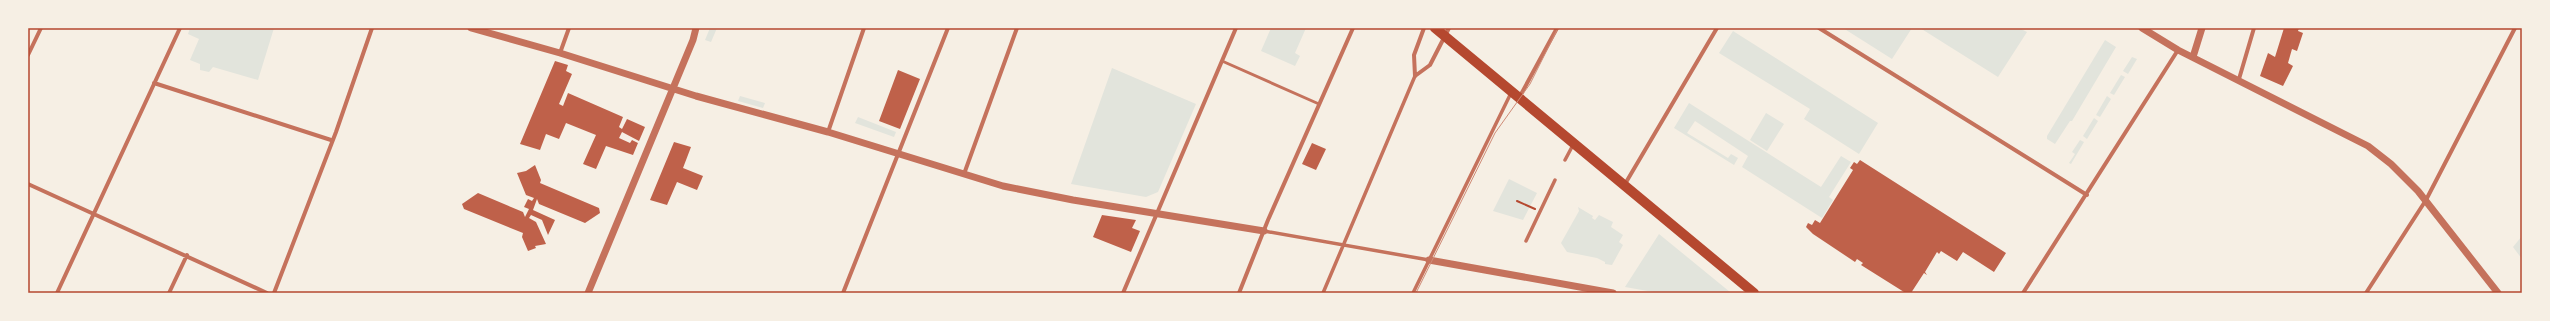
<svg xmlns="http://www.w3.org/2000/svg" width="2550" height="321" font-family="Ubuntu,sans-serif">
<rect width="100%" height="100%" fill="#f6efe4"/>
<path fill="#e2e4dc" d="M190,28H274L258,80L213,67L209,72L200,70V64L190,60L199,39L188,34Z
M710,28H717L711,42L705,40Z
M1271,28H1306L1295,53L1300,56L1295,66L1261,51Z
M1843,28H1912L1892,59Z
M1920,28H2019L2027,32L1998,77Z
M1733,31L1878,123L1859,154L1804,119L1810,109L1719,53Z
M2105,40L2116,47L2072,121H2070L2055,144L2047,139V136Z
M2132,57L2137,59L2128,74L2123,71Z
M1112,68L1196,104L1158,192L1146,197L1071,184Z
M2121,75L2125,77L2114,95L2110,93Z
M740,96L765,103L763,108L738,101Z
M2107,96L2111,99L2100,117L2096,115Z
M1689,103L1821,187L1841,156L1851,162L1829,197L1833,200L1822,218L1742,167L1748,156L1695,121L1687,133L1728,158L1731,154L1738,158L1734,165L1674,128Z
M1766,113L1784,124L1767,151L1750,140Z
M858,117L896,132L894,137L855,123Z
M2094,118L2098,121L2087,139L2083,136Z
M2080,140L2084,142L2071,164L2069,163L2075,154L2072,152Z
M1509,179L1537,193L1523,220L1493,211Z
M1578,207L1593,216L1592,218L1595,220L1599,215L1613,222L1611,227L1623,235L1619,242L1623,245L1612,265L1605,264V262L1597,258L1567,252L1561,243L1579,211Z
M1659,234L1730,292L1729,293H1659L1625,287Z
M2522,236V259L2513,247Z"/>
<path fill="#bf614a" d="M2284,28H2299L2298,31L2303,33L2297,51L2292,49L2288,63L2293,66L2283,86L2260,76L2268,53L2275,57Z
M555,61L568,65L566,71L572,74L559,104L563,106L568,93L623,117L619,127L622,129L627,119L645,127L639,141L622,132L619,138L630,143L632,140L638,143L633,155L606,146L596,169L583,164L596,135L566,123L559,139L546,134L540,150L520,144Z
M898,70L920,79L900,129L879,121Z
M674,142L691,147L683,168L703,176L697,190L677,182L667,205L650,200Z
M1312,143L1326,149L1316,170L1302,164Z
M1860,160L2006,253L1994,272L1963,252L1957,261L1941,251L1939,254L1937,252L1925,272L1927,275L1924,273L1911,293L1904,292L1861,265L1863,263L1857,259L1855,262L1813,234L1806,227L1808,223L1812,225L1815,220L1820,223L1853,170L1850,168L1854,162L1857,164Z
M535,165L541,180L540,183L599,208L600,213L585,223L539,204L537,199L533,210L555,220L548,235L542,220L531,215L529,218L536,222L546,244L535,246L536,248L528,251L522,237L523,233L464,209L462,204L478,193L523,212L525,217L529,209L524,207L528,199L532,201L534,198L526,195L517,173L526,171Z
M1102,215L1136,220L1132,228L1140,231L1131,252L1093,237Z"/>
<g fill="none" stroke-linecap="round" stroke-linejoin="round">
<path stroke="#b5482f" stroke-width="2" d="M1517,201L1535,209"/>
<path stroke="#c5725c" stroke-width="3" d="M1222,61L1319,104"/>
<path stroke="#c5725c" stroke-width="3.5" d="M1565,160L1573,145
M1264,231L1429,260
M1526,241L1555,180
M1323,293L1415,76
M1413,293L1511,93"/>
<path stroke="#c5725c" stroke-width="4" d="M1819,28L2087,195
M560,53L569,28
M28,55L41,28
M1415,76L1430,65L1449,28
M1415,76L1414,55L1424,28
M2239,79L2254,28
M154,83L331,140
M1519,98L1557,28
M828,132L864,28
M964,174L1017,28
M28,184L267,293
M1625,184L1717,28
M57,293L180,28
M169,293L187,255
M274,293L336,132L372,28
M843,293L948,28
M1123,293L1236,28
M1239,293L1268,220L1353,28
M2023,293L2178,50
M2366,293L2426,200L2515,28"/>
<path stroke="#c5725c" stroke-width="7" d="M471,28L560,53L696,96L828,132L1003,186L1073,200L1264,231
M2142,28L2178,50L2368,146L2391,164L2418,191L2498,293
M2193,57L2202,28
M1429,260L1613,293
M588,293L693,40L696,28"/>
<path stroke="#b5482f" stroke-width="10" d="M1435,28L1754,293"/>
<path stroke="#cf8b77" stroke-width="1" d="M1416,293L1495,133L1530,84L1558,28"/>
</g>
<rect width="2550" height="321" fill="none" stroke="#f6efe4" stroke-width="58"/>
<rect x="29" y="29" width="2492" height="263" fill="none" stroke="#b5482f" stroke-width="1.5"/>
</svg>
